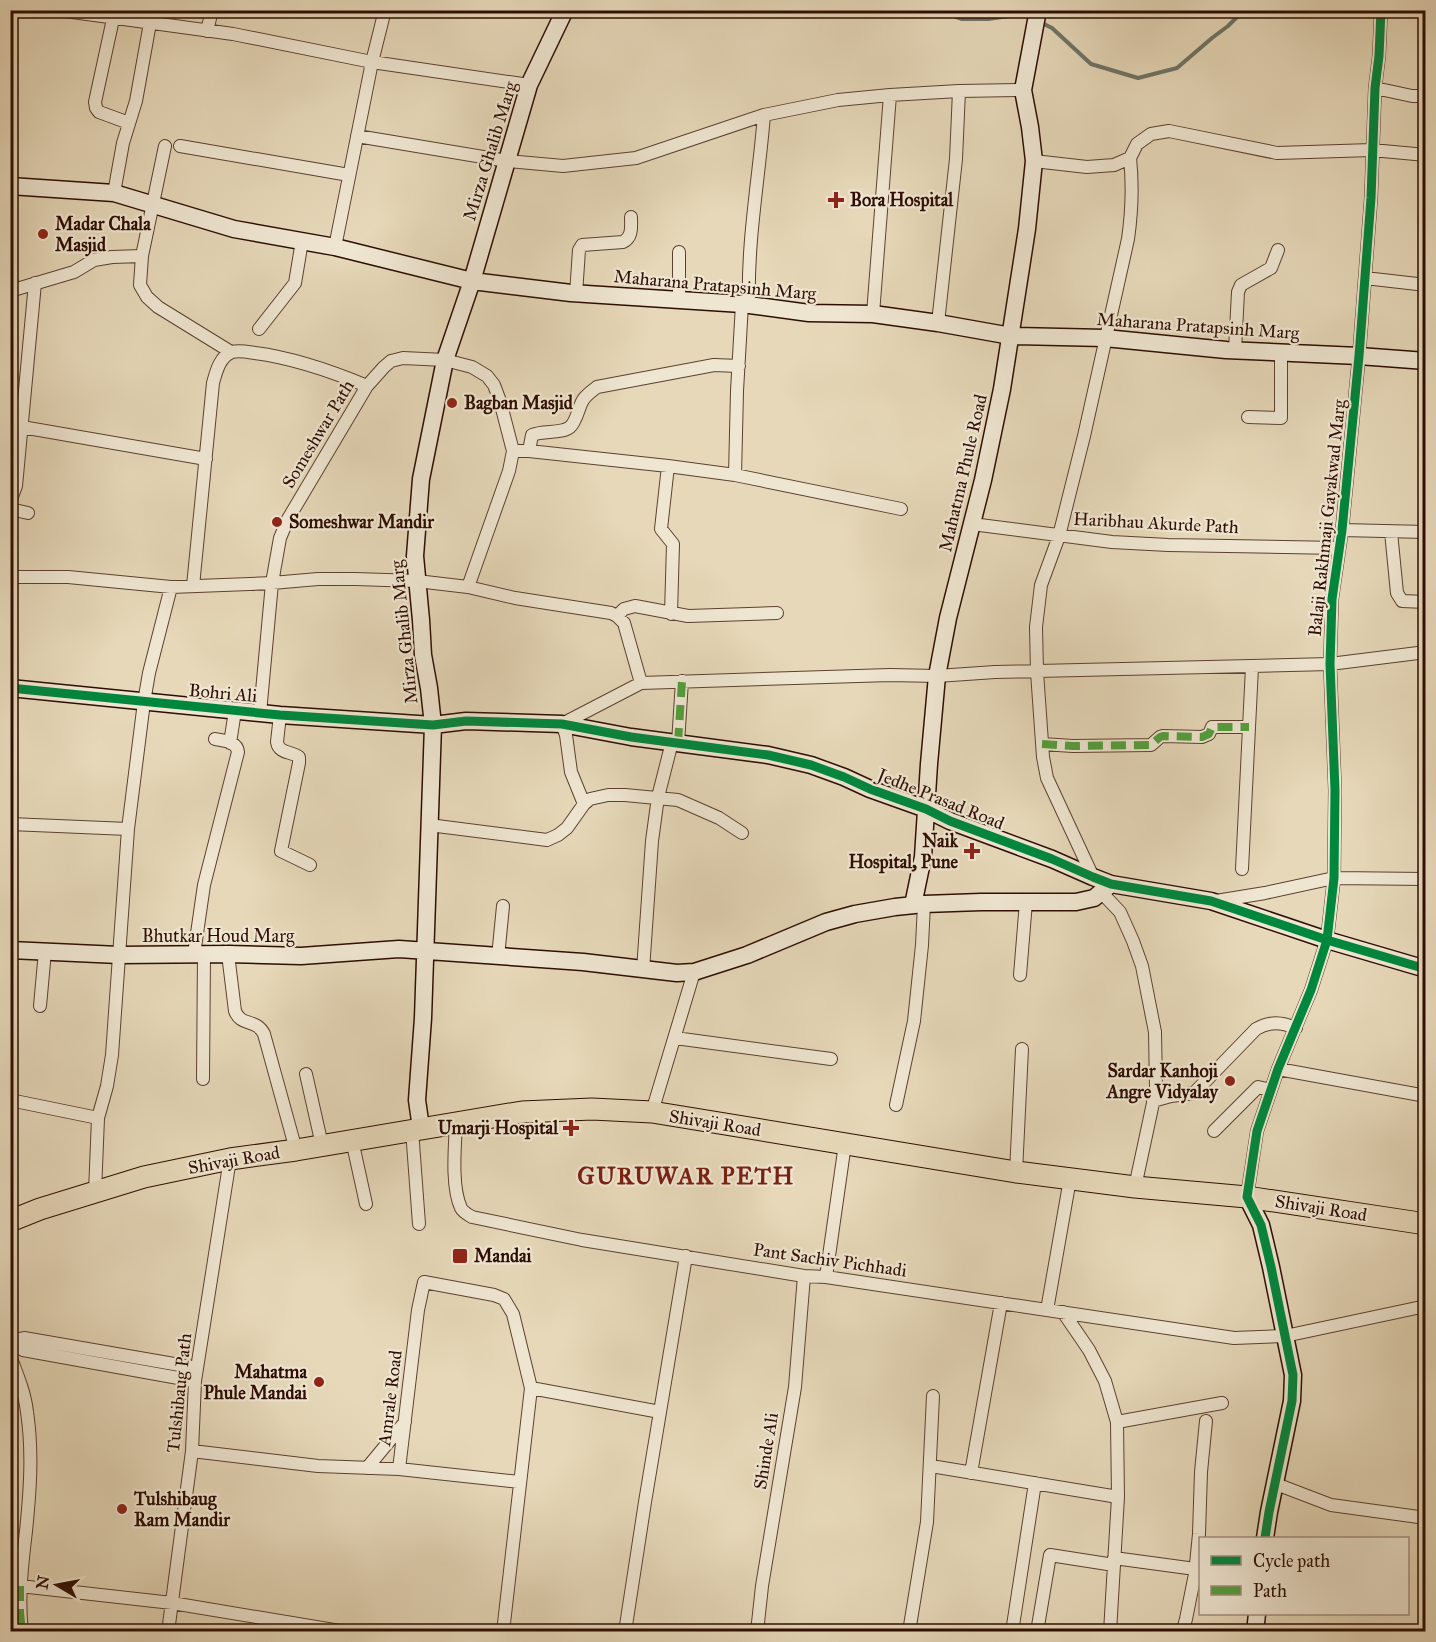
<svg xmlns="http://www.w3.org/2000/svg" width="1436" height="1642" font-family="'IM FELL Great Primer',serif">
<rect width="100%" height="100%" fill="#e6d8b9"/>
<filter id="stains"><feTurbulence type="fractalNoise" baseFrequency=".00333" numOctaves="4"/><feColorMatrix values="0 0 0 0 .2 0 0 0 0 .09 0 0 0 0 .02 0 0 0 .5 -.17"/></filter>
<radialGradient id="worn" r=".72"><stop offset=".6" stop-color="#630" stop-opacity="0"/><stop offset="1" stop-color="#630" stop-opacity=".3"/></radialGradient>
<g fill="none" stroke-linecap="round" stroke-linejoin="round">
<path stroke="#6d7568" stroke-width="4" d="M936,10L962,19H988L1024,14L1032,18
M1042,23L1052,28L1091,64L1138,78L1177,68L1212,38L1228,26L1244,10"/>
<defs>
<path id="street" d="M58,10L233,34L372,62L529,85
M113,19L95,102L96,108L99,112L129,123
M207,31L212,10
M1375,88L1412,96H1426
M357,136L507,161L563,166L636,158L764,115L838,100L890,95L959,91L1023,90
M165,146L142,256L140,285L147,297L158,307L231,352
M180,146L349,175
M1034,161L1087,167L1114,165L1130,158L1137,144L1151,134L1169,131L1277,153L1372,150L1426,155
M114,193L123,143L136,101L150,23
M335,247L372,62L385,10
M679,252V300
M1365,278L1426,285
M10,291L74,272L94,260L112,257L142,256
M576,294L579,250L582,245L623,242C633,237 631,226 631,217
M749,305C747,241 759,178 764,115
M873,314L890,95
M938,323L956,159L959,91
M259,329L295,283L302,241
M1235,350L1238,292L1241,285L1271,268L1278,250
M1248,417L1281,418V353
M22,427L206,459
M513,451H529L668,466L735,475L901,509
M529,451L532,435C543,430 562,434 570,427C577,421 578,408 583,400C586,395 592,391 597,387L714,365L739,366
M668,466L661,529L673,544L671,614
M735,475L737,391L742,304
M10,502L16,486L35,283
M10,509L28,513
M972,524L1112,542L1168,545L1339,548
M1342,530L1426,532
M1391,532L1397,593L1402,601L1426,602
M10,577H68L171,587L272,583L318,579H355L417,581L468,587L515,598L611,613L617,616L624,623L641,683
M193,586L213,383C216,372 220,356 232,352C239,350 248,352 255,353C294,358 331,371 367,386
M617,616L624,609L635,606L688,616L777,613
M260,713L272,583L280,538L288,519L367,386L384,367L391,361L403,358L445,360L472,367L487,376L494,385L500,401L513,451L509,471L468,587
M280,715L277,742C279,754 291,751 299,757V763L281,851L310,865
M230,743L235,711
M678,743L682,681
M1042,744L1073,746L1151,745L1160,737L1163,736L1202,737L1209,734L1212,727H1249
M584,804L571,772L566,735L562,724L641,683L890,675L937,676L995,672L1330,664L1426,652
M10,824L128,829
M429,825L547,840L558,835L567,828L584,804L590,799L608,795H625L678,800L719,818L742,833
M1242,869L1252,667
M1093,877L1047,778L1043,757L1037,672L1036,627L1041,585L1059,536L1084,436L1128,239C1132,211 1133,186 1130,158
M1102,893L1120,912L1133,941L1142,966L1155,1032L1156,1089L1135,1187
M1216,901L1265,893L1334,878L1426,879
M194,954L204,885L238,752C237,741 224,741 215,739
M228,954L235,1011C241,1027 256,1018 264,1034L296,1150
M498,957L503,906
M643,970L652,841L658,797L672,742
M1020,975L1026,902
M40,1006L45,951
M675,1038L831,1059
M1278,1069L1426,1096
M306,1074L322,1145
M203,1079L204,954
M10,1100L98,1118
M1153,1101L1171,1096L1194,1093L1256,1029C1270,1021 1281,1022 1296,1028
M896,1105L914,1021L922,945L924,904
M652,1112L694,972
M456,1123C455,1146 451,1187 461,1208C463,1212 467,1214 472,1217L582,1240L804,1276L826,1277L1234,1338L1285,1336L1426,1306
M412,1130L419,1224
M1214,1131L1258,1087L1271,1090
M352,1140L366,1204
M1016,1172L1022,1049
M95,1192L98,1118L107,1086L112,1055L128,829L144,702L149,673L171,587
M1247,1197L1257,1131L1278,1069L1311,990L1327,940L1334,878L1335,790L1330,664L1332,599L1342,530L1359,356L1371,198L1375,88L1379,56L1381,10
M826,1277L845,1144
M1047,1310L1070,1179
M1063,1312L1089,1350L1105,1381L1117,1422L1118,1497L1110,1632
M10,1341L24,1338L197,1368
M12,1341L23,1350L195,1381
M10,1356C17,1374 25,1393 27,1412C33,1452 30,1492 26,1531C22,1565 18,1598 22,1632
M531,1388L660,1412
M1117,1422L1222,1403
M192,1451L318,1466L399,1469
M931,1466L1118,1497
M367,1468L405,1422
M971,1473L1001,1303
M1276,1484L1331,1505L1426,1518
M1114,1558L1188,1568
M20,1586L172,1603L346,1632
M168,1632L192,1451L195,1381L230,1159
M503,1632L531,1388L513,1314L504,1299L494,1295L424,1282L418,1310L399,1469L520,1482
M625,1632L645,1502L686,1256
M757,1632L762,1586L795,1387L804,1276
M909,1632L927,1522L933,1396
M1012,1632L1035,1483
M1037,1632L1050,1555L1114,1565
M1167,1632L1183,1630L1186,1619L1195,1574L1199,1534L1201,1472L1206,1421"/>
<path id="secondary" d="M10,186L114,193L234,229L335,247L472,281L571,293L742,304L809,313L873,314L938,323L1011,336L1105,338L1226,350L1359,356L1426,361
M10,688L280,715L433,725L466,721L562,724L631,737L768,755L811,765L844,777L870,789L926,809L950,821L1052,859L1093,877L1111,884L1211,901L1327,940L1426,969
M913,905L923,857L929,764L937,676L948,618L983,480L1002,389L1027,229L1034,161L1030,127L1023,90L1038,10
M10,950L119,955L228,954L301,956L399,949L583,962L677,973L694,972L747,955L826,922L855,914L895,907L924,904L981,902H1076L1094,898L1111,884
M421,1128L417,1100L423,1018L433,725L429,688L423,655L421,620L415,556L421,479L445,360L472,281L529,85L565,10
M1247,1197L1261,1225L1271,1267L1293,1375L1292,1401L1269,1512L1265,1538
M1255,1632L1257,1614"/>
<path id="highway" d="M10,1221L40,1209L144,1177L230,1159L296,1150L522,1112L592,1109L652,1112L1016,1172L1135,1187L1247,1197L1426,1224"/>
</defs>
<use href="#street" stroke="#5c4030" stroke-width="14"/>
<use href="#secondary" stroke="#2e0d02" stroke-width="19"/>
<use href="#highway" stroke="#2e0d02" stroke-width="23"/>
<use href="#street" stroke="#efe6d2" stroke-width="12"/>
<use href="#secondary" stroke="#efe6d2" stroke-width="16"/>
<use href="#highway" stroke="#e6d8b9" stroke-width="21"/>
<path stroke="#529f3d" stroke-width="8" stroke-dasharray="15 8" stroke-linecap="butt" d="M678,743L682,681
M1042,744L1073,746L1151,745L1160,737L1163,736L1202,737L1209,734L1212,727H1249
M20,1586V1613L22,1632"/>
<defs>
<path id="cycleway" d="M10,688L280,715L433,725L466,721L562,724L631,737L768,755L811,765L844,777L870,789L926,809L950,821L1052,859L1093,877L1111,884L1211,901L1327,940L1426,969
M1265,1538L1269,1512L1292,1401L1293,1375L1271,1267L1261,1225L1247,1197L1257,1131L1278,1069L1311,990L1327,940L1334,878L1335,790L1330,664L1332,599L1342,530L1359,356L1371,198L1375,88L1379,56L1381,10"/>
</defs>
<use href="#cycleway" stroke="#efe6d2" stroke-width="13"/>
<use href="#cycleway" stroke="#00873e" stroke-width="9"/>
</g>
<g fill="#8f2418" stroke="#efe6d2" stroke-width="2">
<path d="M833 191h6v6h6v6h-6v6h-6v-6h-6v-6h6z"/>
<circle cx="43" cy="234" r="6"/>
<circle cx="452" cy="403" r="6"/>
<circle cx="277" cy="522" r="6"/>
<path d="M969 842h6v6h6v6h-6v6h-6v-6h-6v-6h6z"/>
<circle cx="1230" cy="1081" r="6"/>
<path d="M568 1119h6v6h6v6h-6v6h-6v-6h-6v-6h6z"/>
<rect x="452" y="1248" width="16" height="16" rx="3"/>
<circle cx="319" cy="1382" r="6"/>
<circle cx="122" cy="1509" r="6"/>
</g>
<g text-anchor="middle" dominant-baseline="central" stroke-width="4.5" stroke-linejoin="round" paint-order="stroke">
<g font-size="18" fill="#2e0d02" stroke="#efe6d2">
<text transform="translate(490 151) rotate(-73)">Mirza Ghalib Marg</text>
<text transform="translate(715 285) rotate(5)">Maharana Pratapsinh Marg</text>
<text transform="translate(1198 326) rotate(4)">Maharana Pratapsinh Marg</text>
<text transform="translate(318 434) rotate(-59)">Someshwar Path</text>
<text transform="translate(963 473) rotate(-77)">Mahatma Phule Road</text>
<text transform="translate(1327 518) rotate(-84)">Balaji Rakhmaji Gayakwad Marg</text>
<text transform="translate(1156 523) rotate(3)">Haribhau Akurde Path</text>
<text transform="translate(404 632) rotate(-96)">Mirza Ghalib Marg</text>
<text transform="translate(223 693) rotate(5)">Bohri Ali</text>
<text transform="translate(941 799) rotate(22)">Jedhe Prasad Road</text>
<text x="218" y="936">Bhutkar Houd Marg</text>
<text transform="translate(715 1123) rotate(9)">Shivaji Road</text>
<text transform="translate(234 1160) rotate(-10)">Shivaji Road</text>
<text transform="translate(1321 1208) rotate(9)">Shivaji Road</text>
<text transform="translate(830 1260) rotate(8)">Pant Sachiv Pichhadi</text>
<text transform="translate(179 1393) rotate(-84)">Tulshibaug Path</text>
<text transform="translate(390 1398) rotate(-83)">Amrale Road</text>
<text transform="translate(766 1451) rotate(-81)">Shinde Ali</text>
</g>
<g font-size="18" font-weight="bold" fill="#2e0d02" stroke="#efe6d2" text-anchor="start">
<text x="850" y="200">Bora Hospital</text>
<text x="55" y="224">Madar Chala<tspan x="55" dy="21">Masjid</tspan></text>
<text x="464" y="403">Bagban Masjid</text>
<text x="289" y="522">Someshwar Mandir</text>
<text x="958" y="841" text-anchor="end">Naik<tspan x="958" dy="21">Hospital, Pune</tspan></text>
<text x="1218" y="1071" text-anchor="end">Sardar Kanhoji<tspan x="1218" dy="21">Angre Vidyalay</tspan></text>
<text x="558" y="1128" text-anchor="end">Umarji Hospital</text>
<text x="474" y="1256">Mandai</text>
<text x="307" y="1372" text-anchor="end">Mahatma<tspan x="307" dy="21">Phule Mandai</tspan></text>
<text x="134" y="1499">Tulshibaug<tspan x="134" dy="21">Ram Mandir</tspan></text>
</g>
<g font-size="24" font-weight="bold" letter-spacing="1.5" fill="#7a1f14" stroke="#efe6d2">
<text x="686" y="1176">GURUWAR PETH</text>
</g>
</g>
<rect width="1436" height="1642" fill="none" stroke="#e6d8b9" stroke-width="36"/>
<rect x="12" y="12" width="1412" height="1618" fill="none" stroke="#2e0d02" stroke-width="3"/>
<rect x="18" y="18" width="1400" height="1606" fill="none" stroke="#2e0d02" stroke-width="1.5"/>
<rect x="1199" y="1537" width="210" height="78" fill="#efe6d2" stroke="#a28f7f" stroke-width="1.5"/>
<rect x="1211" y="1556" width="30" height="9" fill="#00873e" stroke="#a28f7f" stroke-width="1.5"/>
<text x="1253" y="1567" font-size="18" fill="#2e0d02">Cycle path</text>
<rect x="1211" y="1586" width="30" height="9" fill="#529f3d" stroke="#a28f7f" stroke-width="1.5"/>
<text x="1253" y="1597" font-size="18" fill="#2e0d02">Path</text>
<g transform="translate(57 1585) rotate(280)" stroke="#efe6d2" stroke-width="4.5" paint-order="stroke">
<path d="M0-4.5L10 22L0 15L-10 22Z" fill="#2e0d02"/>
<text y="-9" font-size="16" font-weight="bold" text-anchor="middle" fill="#2e0d02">N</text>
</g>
<rect width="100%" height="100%" filter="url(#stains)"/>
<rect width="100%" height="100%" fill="url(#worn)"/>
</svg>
